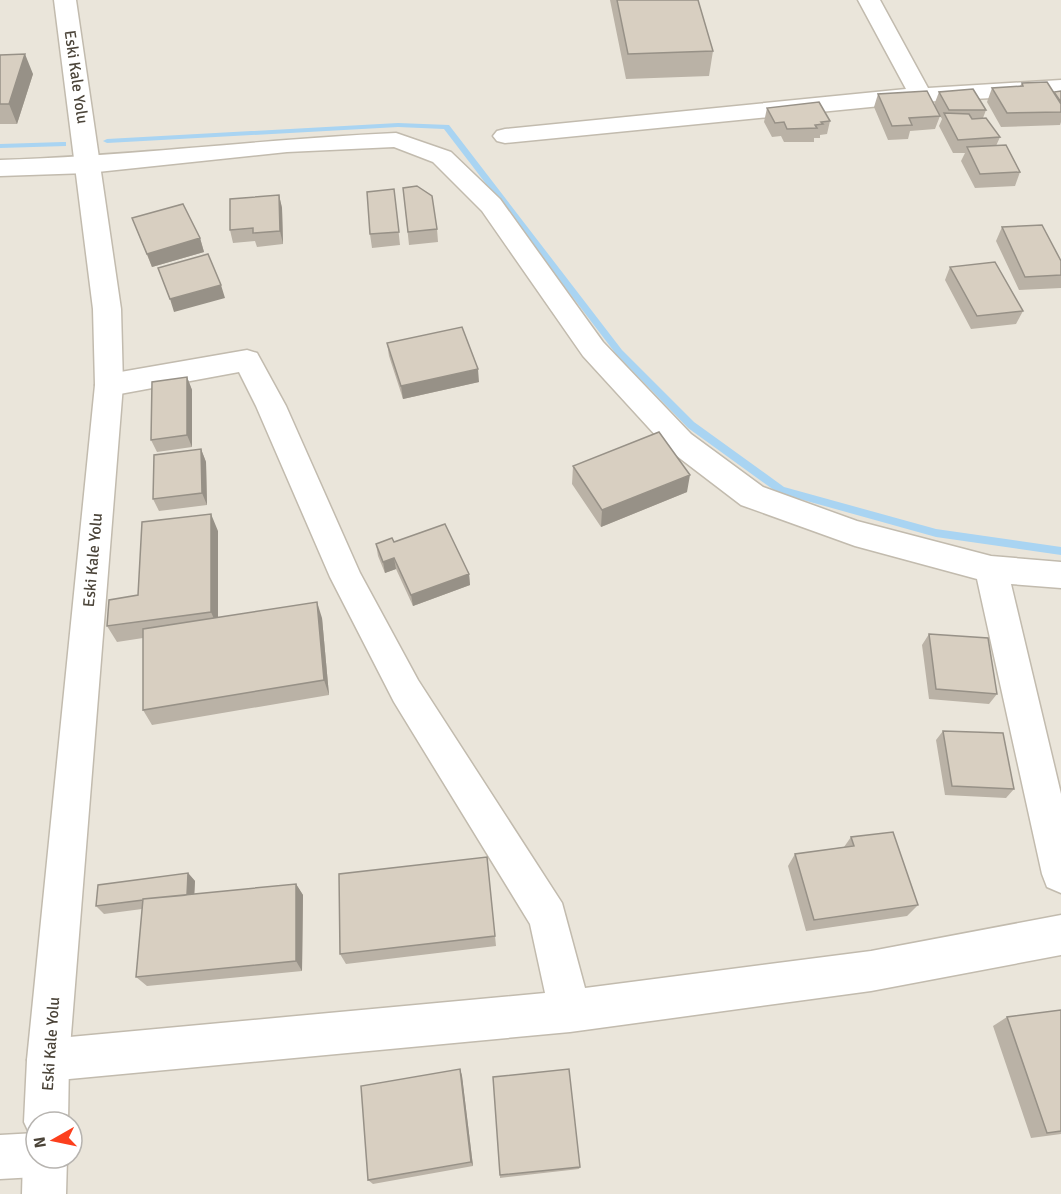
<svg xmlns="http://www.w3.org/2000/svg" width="1061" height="1194" font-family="Signika,sans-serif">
<rect width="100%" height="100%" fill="#f6f3ec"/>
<path fill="#eae5da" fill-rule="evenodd" d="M0,0H1061V1194H0ZM36,1122H72V1158H36Z"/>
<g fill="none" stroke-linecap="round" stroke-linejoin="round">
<path fill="#a9d4f2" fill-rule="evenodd" d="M398,123L449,125L622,350L694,422L784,487L936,529L1061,547V555L936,537L778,493L688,428L616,354L444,129L398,127L107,143L103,141L107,139Z
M63,142H66V146L0,148V144Z"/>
<defs>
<path id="minor" d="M858,0H880L928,88L1061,80V94L921,102L505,143L497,141L493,136L497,131L505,129L906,89Z
M396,133L451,152L500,199L603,342L691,434L763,487L857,521L991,556L1061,562V588L1011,584L1061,794V893L1047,887L1042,874L977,579L855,546L741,505L669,450L583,356L482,211L433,162L394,147L287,152L88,173L0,176V160C132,156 264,139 396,133Z
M247,350L257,353L286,406L360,573L418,680L562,903L585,988L871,951L1061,915V955L871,991L570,1032L48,1081L33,1075L27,1060L33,1045L48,1039L545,993L530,924L394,702L330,577L256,406L239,372L109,396L99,392L95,385L99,378L109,374Z
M36,1133V1158H57L52,1171L36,1177L0,1179V1135Z"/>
<path id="tertiary" d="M54,0H76L121,309L123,385L69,1060L68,1122H36V1140L31,1137L24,1122L27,1060L95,385L93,309Z
M36,1140V1158H67L66,1194H22L23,1158L29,1142Z"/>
</defs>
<use href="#minor" stroke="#c2bbae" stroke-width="3"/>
<use href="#tertiary" stroke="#c2bbae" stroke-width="3"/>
<use href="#minor" fill="#fff" fill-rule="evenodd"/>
<use href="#tertiary" fill="#fff" fill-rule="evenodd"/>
</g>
<path fill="#bab2a6" d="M610,0H698L713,51L709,76L626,79Z
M0,55L33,74L17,124H0Z
M1022,83L1054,92L1061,91V122L1060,125L1001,127L987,102L992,88L1020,86Z
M939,92L986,110L983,118L1000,137L996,146L1020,172L1015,186L975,188L961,161L965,153H953L939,126L942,119L938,112L940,116L935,129L910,131L908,139L888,140L874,107L878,94L934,105Z
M767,108L830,121L827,134L820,135V138H814V142H784L781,136L772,137L764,122Z
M403,188L437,229L438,242L409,245Z
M394,189L400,245L372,248L370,234Z
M279,195L282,208L283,244L257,247L255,241L233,243L230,230Z
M132,218L200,238L204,252L152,267Z
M1002,227L1061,261V288L1019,290L996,241Z
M950,267L1023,311L1016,324L971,329L945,280Z
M387,343L479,382L403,399L389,356Z
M187,377L192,390V447L157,452L151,440Z
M201,449L206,462L207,505L159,511L153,499Z
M573,466L687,492L601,527L572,484Z
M218,531V617L322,618L329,695L152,725L143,710V638L117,642L107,626L138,595Z
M394,542L469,574L470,585L413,606L396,569L385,573L378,556L376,544Z
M929,634L997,694L989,704L929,699L922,645Z
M943,731L1014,789L1006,798L945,795L936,740Z
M851,837L918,905L907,916L806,931L788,866L795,854L844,847Z
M487,857L496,946L346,964L340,954Z
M188,873L195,881L194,894L296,884L303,895L302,971L147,986L136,977L142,909L104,914L96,906Z
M1061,1010V1134L1031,1138L993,1026L1007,1017Z
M460,1069L462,1076L473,1166L373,1184L368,1180Z
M580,1167L579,1169L500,1178V1175Z"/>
<path fill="#979187" d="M25,54L33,74L17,124L9,104Z
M279,195L282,208L283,244L280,231Z
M200,238L204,252L152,267L147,254Z
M221,285L225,298L174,312L170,299Z
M478,369L479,382L403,399L401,386Z
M187,377L192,390V447L187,435Z
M201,449L206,462L207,505L202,493Z
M690,475L687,492L601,527L602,510Z
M211,514L218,531V628L211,612Z
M394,558L396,569L385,573L383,562Z
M469,574L470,585L413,606L411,595Z
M317,602L322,618L329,695L324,680Z
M188,873L195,881L194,902L187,895Z
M296,884L303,895L302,971L296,961Z
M460,1069L462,1076L473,1166L471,1162Z"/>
<path fill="#d8cfc1" stroke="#979187" stroke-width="1.5" d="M617,0H698L713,51L628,54Z
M25,54L9,104H0V55Z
M1047,82L1061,104V112L1007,113L992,88L1023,86L1022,83Z
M973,89L986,110H949L939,92Z
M927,91L940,116L909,118L912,125L892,126L878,94Z
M1061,91V102L1054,92Z
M819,102L830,121L821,122L823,124L815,125L817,128L787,129L784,122L775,123L767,108Z
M944,113L969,114L972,119L986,118L1000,137L958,140Z
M1006,145L1020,172L980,174L967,147Z
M417,186L432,196L437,229L408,232L403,188Z
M394,189L399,232L370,234L367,192Z
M279,195L280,231L253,233V228L230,230V199Z
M183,204L200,238L147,254L132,218Z
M1042,225L1061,261V275L1025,277L1002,227Z
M208,254L221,285L170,299L158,268Z
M995,262L1023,311L977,316L950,267Z
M462,327L478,369L401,386L387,343Z
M187,377V435L151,440L152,382Z
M659,432L690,475L602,510L573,466Z
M201,449L202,493L153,499L154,455Z
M211,514V612L107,626L109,600L138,595L142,522Z
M445,524L469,574L411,595L394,558L383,562L376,544L392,538L394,542Z
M317,602L324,680L143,710V629Z
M929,634L988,638L997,694L936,689Z
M943,731L1003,733L1014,789L952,786Z
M893,832L918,905L814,920L795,854L854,846L851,837Z
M487,857L495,936L340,954L339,874Z
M188,873L187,895L143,899V900L96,906L98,885Z
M296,884V961L136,977L143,899Z
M1061,1010V1131L1047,1133L1007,1017Z
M460,1069L471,1162L368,1180L361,1086Z
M569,1069L580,1167L500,1175L493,1077Z"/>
<g text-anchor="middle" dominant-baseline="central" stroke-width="5" stroke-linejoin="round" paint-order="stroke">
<g font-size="16" fill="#4b4439" stroke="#fff">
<text transform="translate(76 77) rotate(82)">Eski Kale Yolu</text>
<text transform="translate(93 560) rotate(-85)">Eski Kale Yolu</text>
<text transform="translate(51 1044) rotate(-86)">Eski Kale Yolu</text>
</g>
</g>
<g transform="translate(54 1140) rotate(261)"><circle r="28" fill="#ffffff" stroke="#b7b4b0" stroke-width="1.5"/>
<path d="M0-4.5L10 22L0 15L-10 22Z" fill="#fc3f1d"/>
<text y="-9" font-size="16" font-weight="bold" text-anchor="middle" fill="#4b4439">N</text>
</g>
</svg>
